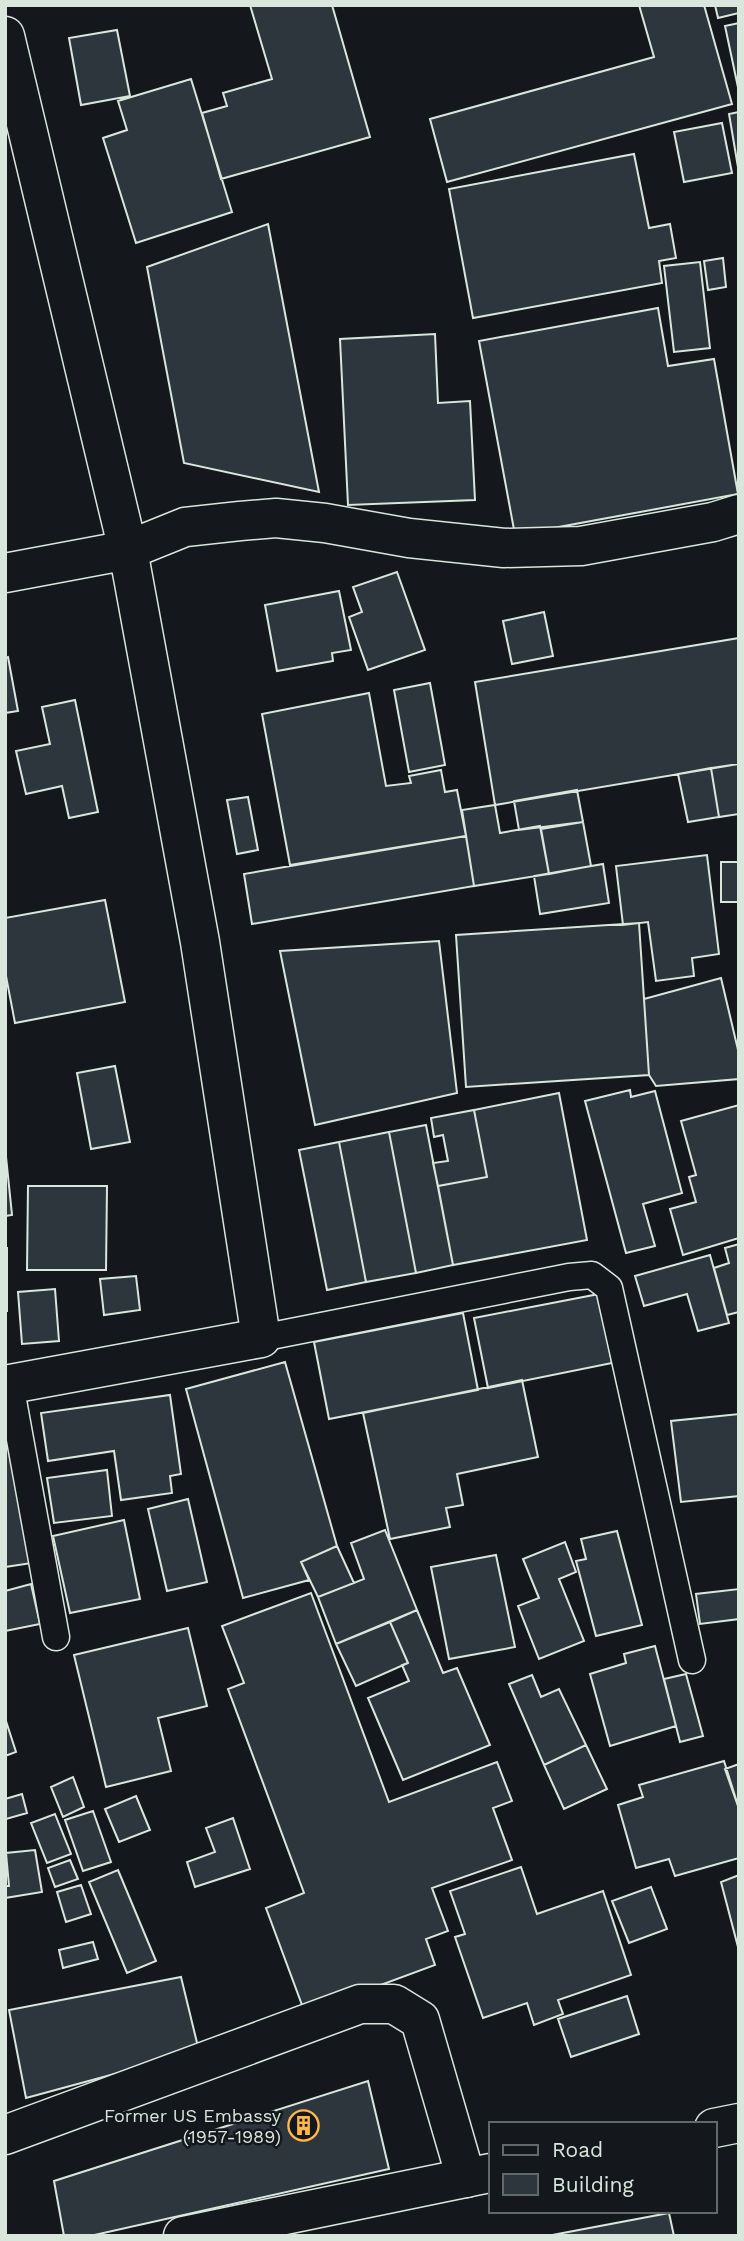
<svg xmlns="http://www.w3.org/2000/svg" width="744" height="2241" font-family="'Work Sans',sans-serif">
<rect width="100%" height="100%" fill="#14181c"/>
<path fill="#2c363c" stroke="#d8e6dc" stroke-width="2" d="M250,5H332L370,137L221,179L202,113L227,106L223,93L272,79Z
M639,5H704L732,104L447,182L430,119L654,57Z
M715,5H739V13L718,18Z
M739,23V92L725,26Z
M117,30L130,96L81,105L69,38Z
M191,79L232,212L136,243L103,138L127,130L118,101Z
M739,112V173L729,114Z
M722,123L732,173L684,182L674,132Z
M634,154L649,228L670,224L676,258L659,261L662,283L473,318L449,189Z
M268,224L319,492L184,463L147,267Z
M723,258L726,287L708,290L704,261Z
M700,262L710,348L674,352L664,266Z
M658,308L668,366L714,359L738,494L515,535L479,341Z
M435,334L438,403L470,401L475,500L348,505L340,339Z
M397,572L425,650L368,670L349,617L362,612L353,587Z
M339,591L351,650L332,653L333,661L277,671L265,605Z
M544,612L553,656L512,664L503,621Z
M739,638V764L495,805L475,682Z
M8,657L18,711L5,713V658Z
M430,683L445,765L409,772L394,690Z
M369,693L386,786L411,783L409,776L441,770L445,792L457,790L466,836L290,865L262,714Z
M75,700L98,812L69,818L62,786L26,794L16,751L50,744L42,707Z
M739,764V814L719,817L711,768Z
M711,768L719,817L688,822L678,774Z
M577,790L583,822L519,830L514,801Z
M248,797L258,850L237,854L227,800Z
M495,805L500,833L540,826L549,874L474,886L462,810Z
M583,822L591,866L549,874L541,829Z
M466,836L474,886L252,924L244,874Z
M707,855L719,954L692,958L694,976L656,981L648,922L623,925L616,866Z
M721,862H739V902H721Z
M603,864L609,903L540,914L534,876Z
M105,900L125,1002L15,1023L5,971V918Z
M639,923L649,1075L466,1087L456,935Z
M439,941L457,1093L315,1125L280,951Z
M721,978L739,1054V1079L656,1086L649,1075L644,999Z
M115,1066L130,1142L91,1149L77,1073Z
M630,1090L631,1097L655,1091L682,1193L643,1204L655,1246L626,1253L585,1101Z
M559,1093L587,1240L453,1265L438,1186L487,1177L474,1110Z
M739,1105V1238L683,1255L670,1209L696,1202L689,1177L696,1175L681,1121Z
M474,1110L487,1177L438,1186L433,1163L448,1161L443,1135L434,1137L431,1118Z
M426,1125L453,1265L416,1273L389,1132Z
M389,1132L416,1273L366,1282L339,1142Z
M339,1142L366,1282L327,1290L299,1150Z
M5,1147L12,1215L5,1216Z
M28,1186H107L106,1270H27Z
M739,1244V1312L727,1315L714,1268L729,1263L725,1248Z
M5,1248H7V1311H5Z
M710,1255L729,1323L698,1331L687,1294L644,1306L635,1276Z
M136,1276L140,1310L104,1315L100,1279Z
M55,1289L59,1341L22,1344L18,1292Z
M599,1294L612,1363L488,1388L474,1318Z
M463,1313L478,1390L329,1419L314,1342Z
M285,1362L337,1546L301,1562L309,1580L243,1598L186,1389Z
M522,1380L538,1457L457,1474L463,1505L446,1508L450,1527L390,1539L363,1413Z
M170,1395L181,1474L170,1476L172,1493L121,1500L114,1451L48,1461L41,1413Z
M739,1414V1496L681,1502L671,1421Z
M18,1447L32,1563L5,1567V1449Z
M107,1470L112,1516L54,1523L47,1478Z
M188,1499L207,1582L167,1591L148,1509Z
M124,1520L140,1599L70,1613L53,1536Z
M385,1530L417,1610L336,1644L318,1597L364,1579L351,1543Z
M617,1531L642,1625L596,1636L576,1561L586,1559L581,1539Z
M565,1542L576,1572L559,1579L584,1641L539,1659L518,1606L539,1598L523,1559Z
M337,1546L354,1583L318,1597L301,1562Z
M496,1555L515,1647L449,1659L431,1567Z
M31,1584L40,1624L5,1631V1591Z
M739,1589V1619L700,1624L696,1594Z
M311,1593L389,1802L497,1762L512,1801L493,1808L512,1860L432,1888L448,1931L426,1939L435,1965L305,2013L266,1908L304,1893L228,1689L244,1683L222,1626Z
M417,1610L443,1673L457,1668L490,1745L403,1780L368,1698L409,1681L402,1665L408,1663L390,1622Z
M390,1622L408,1663L356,1686L336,1644Z
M188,1628L207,1706L158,1718L171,1771L106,1787L74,1655Z
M655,1646L676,1726L610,1746L590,1674L626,1663L624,1654Z
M686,1674L703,1736L680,1742L664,1679Z
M532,1675L541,1697L559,1689L586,1745L544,1765L509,1684Z
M5,1718L16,1752L5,1756Z
M586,1745L607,1789L564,1809L544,1765Z
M724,1761L739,1809V1858L675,1876L669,1859L636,1868L618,1805L643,1797L639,1785Z
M739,1764V1809L725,1769Z
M73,1777L84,1807L63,1817L51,1787Z
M22,1794L27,1813L6,1819L5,1799Z
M136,1796L150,1830L119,1842L105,1809Z
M93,1811L111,1862L83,1871L65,1820Z
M55,1814L71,1854L47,1863L31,1823Z
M233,1818L250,1869L195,1887L187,1862L215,1852L206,1828Z
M35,1850L42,1892L5,1898V1886H9L6,1853Z
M70,1860L78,1879L55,1887L48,1868Z
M521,1867L537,1914L603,1891L631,1975L558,2000L563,2014L534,2025L527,2003L483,2018L455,1937L465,1934L450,1891Z
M118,1870L156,1961L127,1973L89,1882Z
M739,1875V1947H738L721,1882Z
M81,1885L91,1914L66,1922L57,1892Z
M651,1887L667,1929L629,1943L612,1901Z
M93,1942L98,1959L63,1968L59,1950Z
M181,1977L199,2051L26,2098L9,2010Z
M627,1996L639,2034L571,2057L558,2019Z
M368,2081L389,2169L90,2236H64L54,2181Z
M669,2213L674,2236H547Z"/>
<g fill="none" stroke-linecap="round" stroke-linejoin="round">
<defs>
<path id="lane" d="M261,1338L569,1277L592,1275L609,1288L692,1660
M10,1384L56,1637"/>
<path id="street" d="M5,36L128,550L200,942L261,1338L5,1385
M5,573L128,550L185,527L240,521L276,518L325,523L409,538L504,548L581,546L713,522L739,514
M5,2135L360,2004H394L420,2020L466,2178"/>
<path id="secondary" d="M714,2128L739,2123
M183,2236L490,2173"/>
</defs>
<use href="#lane" stroke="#d8e6dc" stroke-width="29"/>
<use href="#street" stroke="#d8e6dc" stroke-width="41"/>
<use href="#secondary" stroke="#d8e6dc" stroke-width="41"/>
<use href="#lane" stroke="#14181c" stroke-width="26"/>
<use href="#street" stroke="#14181c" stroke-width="38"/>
<use href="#secondary" stroke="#14181c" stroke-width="38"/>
</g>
<defs>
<symbol id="building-ring" viewBox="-11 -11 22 22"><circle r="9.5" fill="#14181c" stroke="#ffb74d" stroke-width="1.5"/><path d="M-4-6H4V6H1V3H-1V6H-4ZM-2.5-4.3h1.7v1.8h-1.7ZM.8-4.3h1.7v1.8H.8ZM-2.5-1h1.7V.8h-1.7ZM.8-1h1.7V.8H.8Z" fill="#ffb74d"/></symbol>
</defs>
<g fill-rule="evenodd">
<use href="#building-ring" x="286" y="2108" width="35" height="35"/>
</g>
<g text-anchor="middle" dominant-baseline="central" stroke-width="5" stroke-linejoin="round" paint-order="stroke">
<g font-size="18" fill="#d8e6dc" stroke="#14181c" text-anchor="end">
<text x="281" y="2115">Former US Embassy<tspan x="281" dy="21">(1957-1989)</tspan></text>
</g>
</g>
<rect width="744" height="2241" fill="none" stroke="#d8e6dc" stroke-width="14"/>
<rect x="489" y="2122" width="228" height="91" fill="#14181c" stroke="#626a69" stroke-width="2"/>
<rect x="503" y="2145" width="35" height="10" fill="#14181c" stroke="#626a69" stroke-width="2"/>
<text x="552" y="2157" font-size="21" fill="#d8e6dc">Road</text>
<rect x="503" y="2174" width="35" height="21" fill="#2c363c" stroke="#626a69" stroke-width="2"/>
<text x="552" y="2192" font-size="21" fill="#d8e6dc">Building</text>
</svg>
